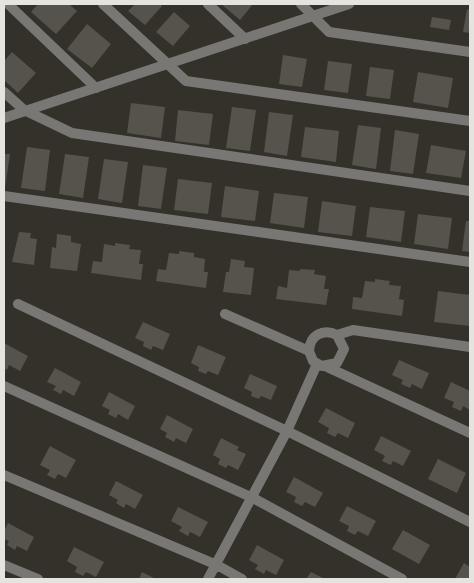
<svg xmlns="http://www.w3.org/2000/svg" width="474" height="583" font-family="'PT Sans Narrow',sans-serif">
<rect width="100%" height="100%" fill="#33312a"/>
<path fill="#55534b" d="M38,4H69L77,11L56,34L31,12Z
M135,4H160L162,6L145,25L128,11Z
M221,4H253L240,20Z
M467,9L470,10V33L463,32Z
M174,12L190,26L173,46L156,32Z
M432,17L451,20L449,30L430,27Z
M87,24L111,44L92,68L67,49Z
M12,52L36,73L18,93L4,80V61Z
M283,55L307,59L302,87L279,84Z
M328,61L352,64L348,93L324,90Z
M370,67L394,70L390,99L366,96Z
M418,72L453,78L448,108L413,102Z
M131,103L165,107L161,138L127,133Z
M232,107L256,110L250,151L226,148Z
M178,110L213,114L209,145L175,141Z
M269,112L293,115L287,156L264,152Z
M358,125L381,128L376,169L352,165Z
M305,127L339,131L336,162L301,157Z
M395,130L419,134L413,174L390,171Z
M431,145L466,151L461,178L426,173Z
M27,147L50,150L45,191L21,188Z
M4,154H10L5,188H4Z
M65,154L89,157L83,198L59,194Z
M104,159L128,162L122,203L98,199Z
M143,165L167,168L161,209L138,206Z
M178,179L212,183L208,214L174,210Z
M225,186L259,191L255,221L221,217Z
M274,193L308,197L304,228L270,223Z
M322,201L356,206L352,236L318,232Z
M370,207L405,211L401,242L366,237Z
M418,214L452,218L448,249L414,244Z
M466,221H470V252L462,251Z
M19,232L31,233L30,238L37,239L34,265L12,262Z
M57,234L71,236V242L81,244L77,271L50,268L52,247L56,248Z
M115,243L130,245L129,249L141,250L139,264H143L141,280L91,273L93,261L102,262L104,244L115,246Z
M179,251L194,253V257L205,259L204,272H208L206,288L156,281L158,269L166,270L169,253L179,254Z
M231,259L245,261L244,267L254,268L251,295L223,292L226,272H229Z
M300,269L315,270L314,274L326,276L324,289H329L326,305L276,299L278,286L287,288L289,270L300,271Z
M375,279L390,281L389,285L401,286L399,299L404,300L402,316L352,309L353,297L362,298L365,281L375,282Z
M438,291L470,295V326L434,322Z
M143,322L170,334L163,350L153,346L151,350L143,346L144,342L135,338Z
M4,343L28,356L20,371L9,365L7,370L4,368Z
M198,345L226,357L218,375L208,371L206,374L198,371L199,367L191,363Z
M399,360L429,373L422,389L412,384L410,388L401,384L403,380L392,375Z
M55,368L81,382L74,396L63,390L61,394L53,390L56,386L47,382Z
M250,374L277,386L271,400L261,396L259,399L251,396L252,392L244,388Z
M451,382L470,391V410L463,406L461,411L452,407L454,402L444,398Z
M109,392L135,406L128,420L118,414L116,418L108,414L110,410L102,406Z
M326,408L355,423L348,438L338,433L335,437L327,433L329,428L318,422Z
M167,415L193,429L186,443L176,438L174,442L165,437L167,433L160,429Z
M381,436L411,451L403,466L393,461L391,465L382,461L385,456L374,450Z
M221,438L239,447L237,450L246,454L238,470L228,465L226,468L218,464L220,459L213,455Z
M50,446L76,460L66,478L58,474L55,479L47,475L50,470L40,465Z
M438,459L466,473L457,493L428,479Z
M294,477L323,493L315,507L305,502L302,506L294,502L296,497L286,492Z
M116,481L143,495L135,509L126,504L124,508L116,503L118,500L109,495Z
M347,506L376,521L368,536L358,531L355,535L347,531L349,526L339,521Z
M178,507L208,522L200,537L190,532L188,536L179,531L182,527L171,521Z
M8,523L34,537L27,551L17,546L15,550L7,545L9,541L4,539V531Z
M403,530L430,545L419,564L392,549Z
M257,545L284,560L276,575L266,570L264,574L255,569L258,565L249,560Z
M74,547L104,562L96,577L86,572L83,576L75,572L77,567L67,561Z
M464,563L470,567V579H455Z
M142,572L156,579H139Z
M311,572L325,579H306Z"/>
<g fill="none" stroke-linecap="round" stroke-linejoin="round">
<path stroke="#787773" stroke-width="10" d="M8,4L96,88
M103,4L186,81L470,121
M208,4L245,39
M301,4L329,32L470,52
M4,92L24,110L72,133L470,191
M4,118L349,4
M4,196L470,262
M18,304L287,431L470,522
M225,314L309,351L313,361L322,366L337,363L344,349L337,335C323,328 310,335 309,351
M337,335L353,330L470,347
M327,367L470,433
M4,386L253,498L402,579
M4,475L217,565L242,579
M4,565L38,579
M208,579L287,431L317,364"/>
</g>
<rect width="474" height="583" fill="none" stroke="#e5e4df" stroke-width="10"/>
</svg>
